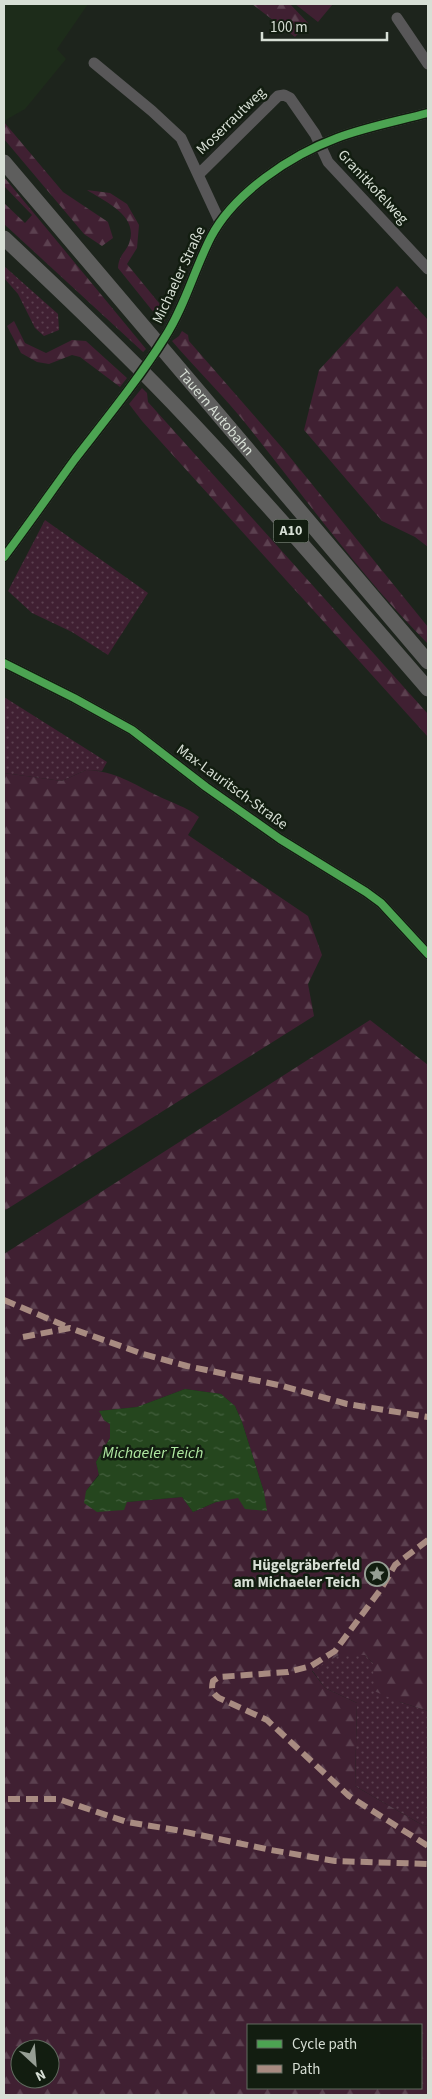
<svg xmlns="http://www.w3.org/2000/svg" width="432" height="2099" font-family="'Source Sans 3',sans-serif">
<defs>
<pattern id="grass-dots" width="8" height="8" patternUnits="userSpaceOnUse" patternTransform="scale(1.25)"><rect width="8" height="8" fill="#402032"/><path d="M2 2h.1M6 6h.1" fill="none" stroke="#5b404f" stroke-width="1.8" stroke-linecap="round"/></pattern>
<pattern id="forest-firs" width="22" height="20" patternUnits="userSpaceOnUse" patternTransform="scale(1.25)"><rect width="22" height="20" fill="#402032"/><path d="M5 1l3.5 6h-7zM16 11l3.5 6h-7z" fill="#5b404f"/></pattern>
<pattern id="water-ripples" width="26" height="14" patternUnits="userSpaceOnUse" patternTransform="scale(1.25)"><rect width="26" height="14" fill="#25461e"/><path d="M2 4q2-2 4 0t4 0M15 11q2-2 4 0t4 0" fill="none" stroke="#44603e"/></pattern>
</defs>
<rect width="100%" height="100%" fill="#1d241c"/>
<path fill="#1d2c1a" d="M4,4H88L57,49L66,59L25,109L4,121Z"/>
<path fill="url(#grass-dots)" d="M4,266L58,314L59,330L44,336L35,328L18,294L4,278Z
M45,520L148,593L108,655L72,632L32,613L8,591Z
M4,697L107,762L102,771L86,770L62,781L4,773Z
M339,1655H365L373,1663L400,1702L428,1711V1825L424,1826L355,1786L357,1703L325,1688L312,1670Z"/>
<path fill="url(#forest-firs)" fill-rule="evenodd" d="M252,4L291,5L308,23L295,37Z
M4,122L63,192L108,222L113,238L102,246L84,234L4,139Z
M4,177L146,349L143,352L4,224V203L25,223L32,215L4,186Z
M87,190L110,193L127,204L139,225L137,248L127,264L168,314L163,324L118,268C119,253 128,251 130,240C137,215 104,201 87,190Z
M397,286L428,320V547L415,537L382,521L304,430L319,370Z
M14,321L25,343L46,353L72,340L86,341L127,378L120,387L80,357L72,355L49,364L37,362L21,353L7,326Z
M182,331L188,335L189,341L285,451L428,627V644C361,576 305,498 246,424C223,395 196,369 172,341L179,336Z
M142,388L147,393L148,402L428,714V737L142,421L129,404Z
M86,770C116,771 133,784 158,796C172,803 187,807 199,817L188,835L308,916L322,955L308,984L314,1016L4,1211V773L62,781Z
M370,1020L428,1065V1711L400,1702L374,1691L373,1663L365,1655H339L312,1671L325,1688L357,1703L355,1786L424,1826L428,1825V2095H4V1254ZM185,1389L221,1394L235,1406L242,1422L264,1492L216,1502L193,1512L182,1497L127,1502L86,1491L99,1474L96,1462L110,1438V1424L104,1420L100,1411L137,1407ZM248,2025H421V2088H248ZM20,2049H50V2079H20Z"/>
<path fill="#402032" d="M295,4H333L318,22Z"/>
<path fill="url(#water-ripples)" d="M185,1389L221,1394L235,1406L242,1422L264,1492L267,1511L245,1509L238,1498L216,1502L193,1512L182,1497L127,1502L124,1510L97,1512L84,1503L86,1491L99,1475L96,1462L110,1438V1424L104,1420L99,1411L137,1407Z"/>
<g fill="none" stroke-linecap="round" stroke-linejoin="round">
<path stroke="#585758" stroke-width="11" d="M397,18L428,64
M94,63L152,111L181,138L220,222
M199,174L278,96L284,95L290,98L315,134L328,162L428,269
M4,557C28,525 51,492 75,459C106,419 138,380 165,337C185,306 194,270 211,237C234,193 291,155 337,138C366,127 398,121 428,113
M4,663L74,698L132,730L206,787L280,839L366,892L381,903L428,954"/>
<g stroke="#5e5e5d" stroke-width="15">
<path id="s1" d="M4,162L428,662"/>
<path d="M4,238C67,297 130,357 190,421C272,508 350,599 428,689"/>
</g>
<path stroke="#a88b81" stroke-width="6" stroke-dasharray="12 6" stroke-linecap="butt" d="M4,1300L70,1328
M23,1337L70,1328L143,1354L187,1366L283,1386L347,1404L428,1417
M428,1540L395,1565L381,1589L335,1651L311,1666L288,1672L219,1677L213,1681C211,1689 212,1693 219,1698L267,1720L349,1796L428,1846
M8,1799H58L127,1822L176,1830L271,1850L335,1861L428,1864"/>
<defs>
<path id="cycleway" d="M4,557C28,525 51,492 75,459C106,419 138,380 165,337C185,306 194,270 211,237C234,193 291,155 337,138C366,127 398,121 428,113
M4,663L74,698L132,730L206,787L280,839L366,892L381,903L428,954"/>
</defs>
<use href="#cycleway" stroke="#121d10" stroke-width="11"/>
<use href="#cycleway" stroke="#4ca352" stroke-width="8"/>
</g>
<defs>
<symbol id="sight-ring" viewBox="-11 -11 22 22"><circle r="9.5" fill="#121d10" stroke="#969e94" stroke-width="1.5"/><path d="M0-6L1.8-2.2L6-1.7L2.9 1.2L3.7 5.4L0 3.3L-3.7 5.4L-2.9 1.2L-6-1.7L-1.8-2.2Z" fill="#969e94"/></symbol>
</defs>
<g fill-rule="evenodd">
<use href="#sight-ring" x="363" y="1560" width="28" height="28"/>
</g>
<g text-anchor="middle" dominant-baseline="central" stroke-width="5" stroke-linejoin="round" paint-order="stroke">
<rect fill="#121d10" stroke="#9ca59a" stroke-width="1" x="273.5" y="519.5" width="35" height="23" rx="4"/>
<g font-size="14" font-weight="bold" fill="#d7dfd5">
<text x="291" y="531">A10</text>
</g>
<g font-size="15" fill="#d7dfd5" stroke="#121d10">
<text transform="translate(231 121) rotate(-44)">Moserrautweg</text>
<text transform="translate(373 187) rotate(47)">Granitkofelweg</text>
<text transform="translate(179 275) rotate(-65)">Michaeler Straße</text>
<text stroke="none"><textPath href="#s1" startOffset="328">Tauern Autobahn</textPath></text>
<text transform="translate(232 787) rotate(36)">Max-Lauritsch-Straße</text>
</g>
<g font-size="15" font-weight="bold" fill="#d7dfd5" stroke="#121d10" text-anchor="end">
<text x="360" y="1565">Hügelgräberfeld<tspan x="360" dy="17">am Michaeler Teich</tspan></text>
</g>
<g font-size="16" font-style="italic" fill="#b0e9a2" stroke="#121d10">
<text x="153" y="1453">Michaeler Teich</text>
</g>
</g>
<rect width="432" height="2099" fill="none" stroke="#d7dfd5" stroke-width="10"/>
<rect x="247" y="2024" width="175" height="65" fill="#121d10" stroke="#616b5f"/>
<rect x="257" y="2040" width="25" height="8" fill="#4ca352" stroke="#616b5f"/>
<text x="292" y="2049" font-size="15" fill="#d7dfd5">Cycle path</text>
<rect x="257" y="2065" width="25" height="8" fill="#a88b81" stroke="#616b5f"/>
<text x="292" y="2074" font-size="15" fill="#d7dfd5">Path</text>
<g transform="translate(35 2064) rotate(154)"><circle r="24" fill="#121d10" stroke="#616b5f"/>
<path d="M0-4L9 19L0 12L-9 19Z" fill="#969e94"/>
<text y="-8" font-size="14" font-weight="bold" text-anchor="middle" fill="#d7dfd5">N</text>
</g>
<path d="M262 32v8h125v-8" fill="none" stroke="#d7dfd5" stroke-width="2.5"/>
<text x="270" y="32" font-size="15" fill="#d7dfd5" stroke="#121d10" stroke-width="4" paint-order="stroke">100 m</text>
</svg>
